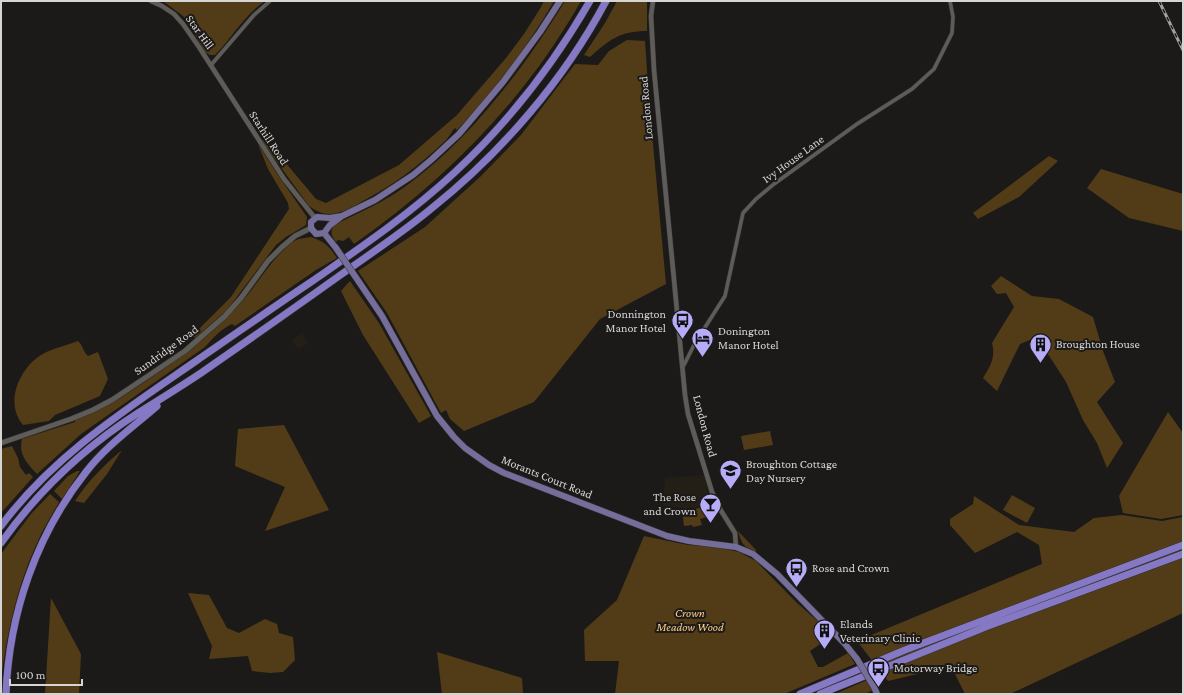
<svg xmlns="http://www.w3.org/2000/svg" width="1184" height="695" font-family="'Crimson Pro',serif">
<rect width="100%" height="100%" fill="#1c1a18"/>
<path fill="#231f17" d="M302,333L308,343L298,349L292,340Z
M704,475L713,502L696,508H682L663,506L665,478Z"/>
<path fill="#523c17" d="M163,1H265C244,15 232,38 215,55H210L205,52L190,26L183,16Z
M544,1H554C527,48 494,91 457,130L455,128C451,132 449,138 444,142C419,166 393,185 363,201C353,207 341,214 329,214C321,214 315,210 309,206L264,144L262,140L269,143L316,199L326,203L399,165L457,115L506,58L524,34L541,7Z
M565,1H581C525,100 446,180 354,244L349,237L343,241L338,240L336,242C331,235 330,232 334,225C359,213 384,202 406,186C469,141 525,67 565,1Z
M617,1H647V31C620,31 609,40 590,57L584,55L605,23Z
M627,40L645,41L649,101L666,284L600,319L534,402L464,431L450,419L446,410L441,413L387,313L358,271L425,227L481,176L521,135L575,64L598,65L609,51Z
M258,144L280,178L307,217L306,225L286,237L276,245L227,310L195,338L193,335L231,297L289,209L288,203L268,169Z
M1049,156L1058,161L1019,197L978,219L973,213Z
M1101,169L1183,194V231L1129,218L1087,188Z
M311,237C325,242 329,246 337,258L316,270L235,326L232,324C221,329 213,338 205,347L81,434L37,474C27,464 18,454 22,439L75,422V420C106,409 133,390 159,372C192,349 218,329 244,299C260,281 275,253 296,240C301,238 306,238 311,237Z
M1001,276L1032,296L1059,299L1093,317L1103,351L1115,382L1097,402L1123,443L1107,468L1097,443L1083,420L1066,382L1037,337L1020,344L997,391L983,378C990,367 996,357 992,343L1014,307L1006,293L997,294L991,286Z
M350,281L379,323L431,416L419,423L363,335L341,291Z
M78,341C83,345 83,352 88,356L98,352L108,379L100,396L55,415L49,421L23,425C5,404 18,372 38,357C49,349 65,346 78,341Z
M1168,412L1183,433V515L1161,519L1123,513L1119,496Z
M284,425L329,510L265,531L285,487L235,466L238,429Z
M770,431L773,445L744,450L741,436Z
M12,446L18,458L20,467L26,475L29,473L33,477L1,513V449Z
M122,450L107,474L84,503L75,501C88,481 104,465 122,450Z
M77,471H80L62,499L54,491L68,476Z
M50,494L59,502C52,515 43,529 37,543C17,586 7,633 1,680V554L31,514Z
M1012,495L1035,508L1027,523L1003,510Z
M974,496L1019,525L1074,532L1094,518L1122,515L1162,521L1183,517V613L1010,694H965L951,666L888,681L857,641L1042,564L1039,545L1017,532L975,553L950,525V519L973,504Z
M706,506L711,516L700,519L702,525L693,527L692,525L684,526L682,510L695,509Z
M738,531L756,550V552C743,546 742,545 738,531Z
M644,536L688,545L712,546L739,552L756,561L796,602L821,624L832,636L810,651L818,667H823L848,653L855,664L784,694H615L619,661H585L584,630L617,600Z
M188,593L209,595L227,628L239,633L265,619L277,624L279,633L293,637L295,660L283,672L270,673L252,671L248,656L209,659L212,646Z
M51,598L81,654L79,694H45Z
M437,652L522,678L523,694H442Z
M867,680L873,690L865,694H835Z"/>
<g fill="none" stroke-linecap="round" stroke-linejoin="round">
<defs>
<path id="minor" d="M211,65L254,15L270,1
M682,367L684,365L695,343L725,296L743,213L756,199L774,184L857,124L912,89L934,69L952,33L953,17L950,1"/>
<path id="tertiary" d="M151,1L162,6L174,14L183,24L199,47L284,179L315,218
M653,1L651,16L654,70L685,395L688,414L712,492L720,509L735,533L736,547"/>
<path id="secondary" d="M1,443L71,419L93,410L112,400L151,374L185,351L225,316L241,298L268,261L282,247L295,236L311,228"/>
<path id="primary" d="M342,216L330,218L317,217L311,222V228L316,234L324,233L330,225L342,216L375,200L413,175L431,160L459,134L503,82L540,32L560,1
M324,233L336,248
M359,282L382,316L437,416L454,437L465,448L489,465L504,473L667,536L689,541L736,547L753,554L777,574L845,644L857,659
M874,687L877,694"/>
<path id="motorway" d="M1,526C53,456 125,410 196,361C234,335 272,308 311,282C360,248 410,214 454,173C508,123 553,65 590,1
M1,543C38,491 85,447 138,413C159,400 180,387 201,373C247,341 293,309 339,276C370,254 402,233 432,208C502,152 564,80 606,1
M6,694C9,614 36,535 86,472C106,446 133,427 157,406
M800,694L905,650L1183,545
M820,694L988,626L1183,554"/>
</defs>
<use href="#minor" stroke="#353432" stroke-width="4.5"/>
<use href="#tertiary" stroke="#353432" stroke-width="5.5"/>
<use href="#secondary" stroke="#353432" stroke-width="6"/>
<use href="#primary" stroke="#353432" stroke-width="7"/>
<use href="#motorway" stroke="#353432" stroke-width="8"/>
<use href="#minor" stroke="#5e5c59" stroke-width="3.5"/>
<use href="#tertiary" stroke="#5e5c59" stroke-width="4.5"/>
<use href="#secondary" stroke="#5e5c59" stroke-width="5"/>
<use href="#primary" stroke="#756d9a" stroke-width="6"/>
<use href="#motorway" stroke="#8579c5" stroke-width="7"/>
<defs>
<path id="rail" d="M1159,1L1183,50"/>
</defs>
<use href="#rail" stroke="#a3a2a0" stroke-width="3"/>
<use href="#rail" stroke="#1c1a18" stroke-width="1.5" stroke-dasharray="4.5" stroke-linecap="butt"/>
<defs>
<path id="primary-bridge" d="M336,248L359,282
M857,659L874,687"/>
</defs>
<use href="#primary-bridge" stroke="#353432" stroke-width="7" stroke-linecap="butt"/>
<use href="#primary-bridge" stroke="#756d9a" stroke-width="6"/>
</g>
<defs>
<symbol id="bus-pin" viewBox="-11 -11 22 30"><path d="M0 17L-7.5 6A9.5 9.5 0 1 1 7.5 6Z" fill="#b6acf8" stroke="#1c1a18"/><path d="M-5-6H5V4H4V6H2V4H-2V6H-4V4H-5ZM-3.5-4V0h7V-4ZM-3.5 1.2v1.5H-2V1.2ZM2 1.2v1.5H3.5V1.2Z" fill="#111"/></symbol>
<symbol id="hotel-pin" viewBox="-11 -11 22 30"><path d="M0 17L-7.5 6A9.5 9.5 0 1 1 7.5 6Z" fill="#b6acf8" stroke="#1c1a18"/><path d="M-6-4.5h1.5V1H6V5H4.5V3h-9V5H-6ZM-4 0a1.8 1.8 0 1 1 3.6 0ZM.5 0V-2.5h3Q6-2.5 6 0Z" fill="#111"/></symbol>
<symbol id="building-pin" viewBox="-11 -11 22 30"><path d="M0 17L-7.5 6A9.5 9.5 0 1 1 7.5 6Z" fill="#b6acf8" stroke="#1c1a18"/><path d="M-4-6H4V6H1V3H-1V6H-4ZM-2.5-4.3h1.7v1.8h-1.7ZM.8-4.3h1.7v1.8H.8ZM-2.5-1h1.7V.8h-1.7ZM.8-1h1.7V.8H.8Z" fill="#111"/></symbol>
<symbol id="school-pin" viewBox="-11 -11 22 30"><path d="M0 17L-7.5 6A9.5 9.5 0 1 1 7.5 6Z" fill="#b6acf8" stroke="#1c1a18"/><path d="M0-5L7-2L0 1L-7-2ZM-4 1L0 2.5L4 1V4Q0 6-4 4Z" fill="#111"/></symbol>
<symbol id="bar-pin" viewBox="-11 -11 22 30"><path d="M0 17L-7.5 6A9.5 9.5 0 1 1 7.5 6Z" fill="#b6acf8" stroke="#1c1a18"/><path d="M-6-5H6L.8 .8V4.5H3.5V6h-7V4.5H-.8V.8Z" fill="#111"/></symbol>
</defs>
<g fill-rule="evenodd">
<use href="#bus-pin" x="670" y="308" width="25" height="34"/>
<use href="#hotel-pin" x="690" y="326" width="25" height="34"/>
<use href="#building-pin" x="1028" y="332" width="25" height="34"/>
<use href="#school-pin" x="718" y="458" width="25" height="34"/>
<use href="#bar-pin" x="698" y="492" width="25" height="34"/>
<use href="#bus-pin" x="784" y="556" width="25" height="34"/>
<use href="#building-pin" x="812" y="618" width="25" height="34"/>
<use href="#bus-pin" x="866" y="656" width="25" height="34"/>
</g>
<g text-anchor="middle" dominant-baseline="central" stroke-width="4" stroke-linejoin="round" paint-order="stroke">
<g font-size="12" fill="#d6d5d3" stroke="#1c1a18">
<text transform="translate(200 32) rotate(54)">Star Hill</text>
<text transform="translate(646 108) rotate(-95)">London Road</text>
<text transform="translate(269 138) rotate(57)">Starhill Road</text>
<text transform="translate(793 159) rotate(-36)">Ivy House Lane</text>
<text transform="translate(166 350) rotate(-36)">Sundridge Road</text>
<text transform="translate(705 426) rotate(75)">London Road</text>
<text transform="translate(547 477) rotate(22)">Morants Court Road</text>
</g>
<g font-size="12" fill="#d6d5d3" stroke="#1c1a18" text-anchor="start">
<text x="666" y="314" text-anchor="end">Donnington<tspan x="666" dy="14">Manor Hotel</tspan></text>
<text x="718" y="331">Donington<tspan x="718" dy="14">Manor Hotel</tspan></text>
<text x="1056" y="344">Broughton House</text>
<text x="746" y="464">Broughton Cottage<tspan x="746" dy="14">Day Nursery</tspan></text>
<text x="696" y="497" text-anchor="end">The Rose<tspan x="696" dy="14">and Crown</tspan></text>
<text x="812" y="568">Rose and Crown</text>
<text x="840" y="624">Elands<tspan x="840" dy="14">Veterinary Clinic</tspan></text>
<text x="894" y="668">Motorway Bridge</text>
</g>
<g font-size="12" font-style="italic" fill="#face87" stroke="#1c1a18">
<text x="690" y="613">Crown<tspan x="690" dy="14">Meadow Wood</tspan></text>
</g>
</g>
<rect width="1184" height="695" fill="none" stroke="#d6d5d3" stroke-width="4"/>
<path d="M10 679v6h72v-6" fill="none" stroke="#d6d5d3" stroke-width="2"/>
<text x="16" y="679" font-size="12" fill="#d6d5d3" stroke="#1c1a18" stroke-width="3" paint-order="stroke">100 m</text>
</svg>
